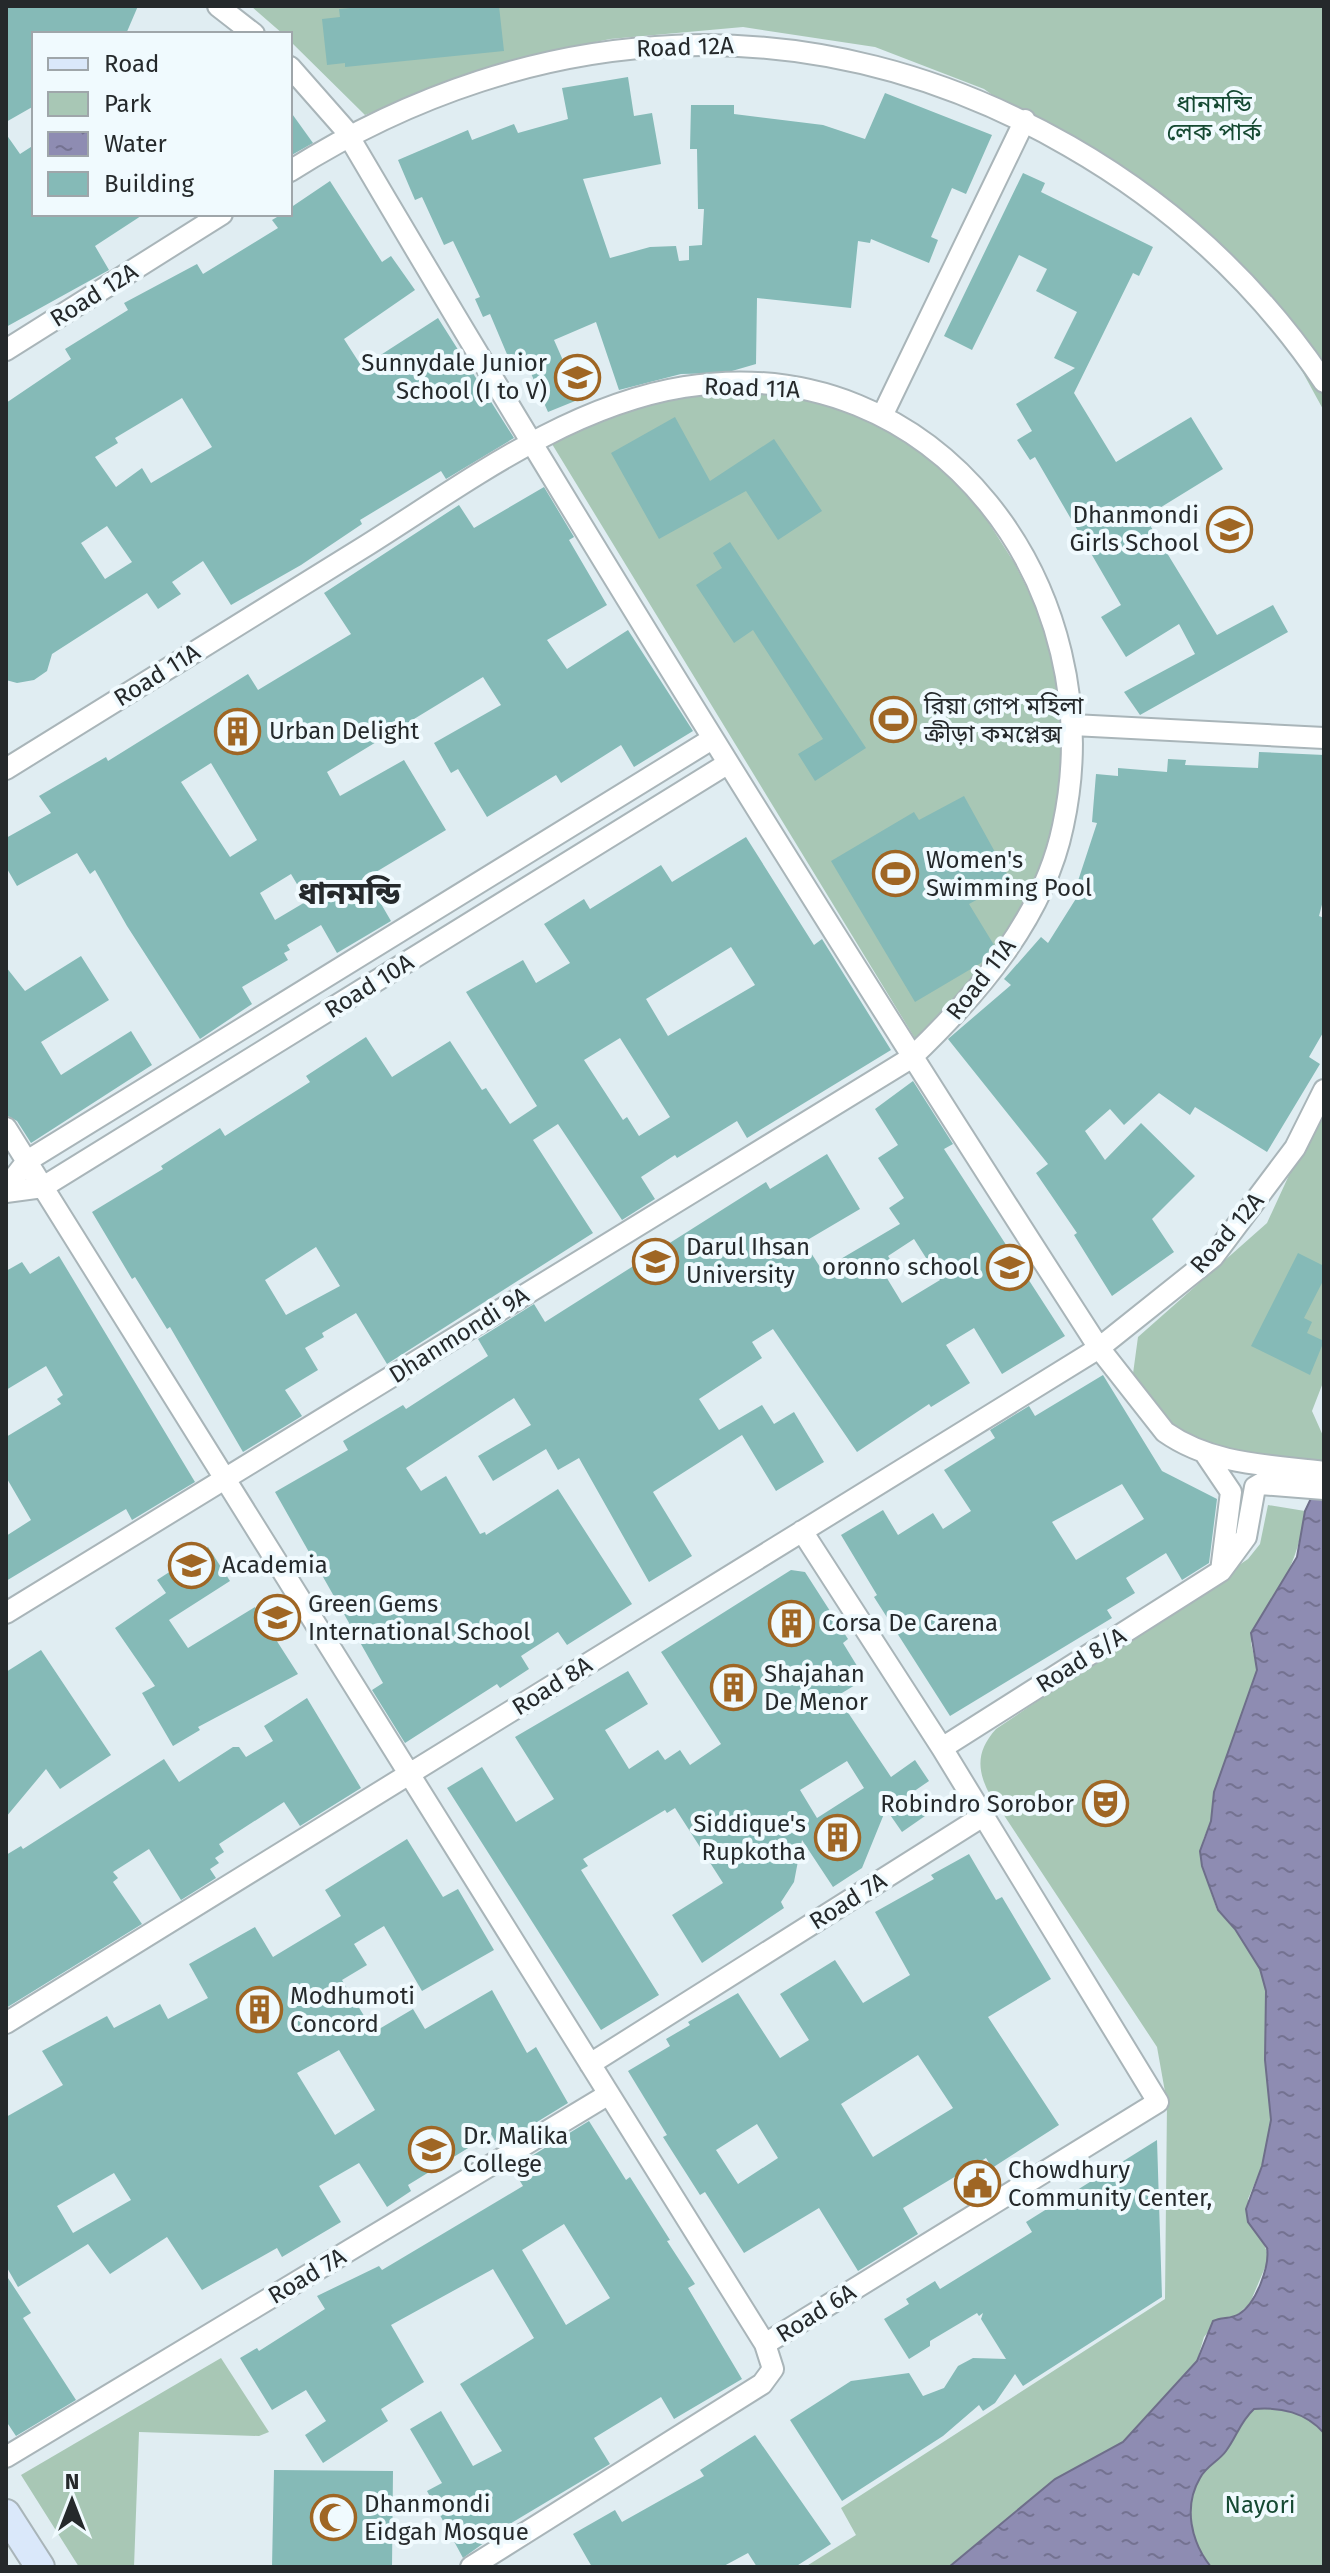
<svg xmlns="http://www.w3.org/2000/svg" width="1330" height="2573" font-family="'Fira Sans','Noto Sans Bengali',sans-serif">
<defs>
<pattern id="water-ripples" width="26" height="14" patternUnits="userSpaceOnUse" patternTransform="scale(2)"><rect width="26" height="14" fill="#8e8cb2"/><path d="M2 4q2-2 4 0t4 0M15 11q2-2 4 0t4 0" fill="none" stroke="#747291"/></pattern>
</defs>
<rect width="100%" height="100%" fill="#e0edf2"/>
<path fill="#a8c7b5" d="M251,6H1324V411L1252,280L984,89L875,47L743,27L610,39L520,58L365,115L290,41V34H283Z
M781,393L813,399L889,427L966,487L1015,564L1038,610L1065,696L1061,791L1047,860L1015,927L919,1045L552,444L593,423L677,396Z
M1324,1099V1380L1312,1411L1324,1438V1469L1223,1454L1159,1417L1132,1381L1138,1337L1267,1223Z
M1268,1505L1305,1511C1300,1561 1274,1599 1251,1643L1257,1669L1214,1792L1211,1821L1203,1840L1202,1866L1217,1910L1235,1929L1260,1969L1266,1991L1265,2060L1271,2120L1262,2166L1248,2199L1269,2258L1250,2303L1236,2316L1220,2318L1204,2337L1197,2361L1123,2442L1055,2479L949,2567H805L856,2535L841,2508L1165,2299L1167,2103L1157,2047L988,1791C976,1767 978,1749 996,1729L1248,1559L1260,1544Z
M221,2358L269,2432L259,2436L139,2432L134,2567H79L21,2475Z
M1272,2408L1305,2416L1324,2433V2567H1211C1191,2542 1183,2507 1200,2478C1206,2466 1219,2461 1226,2451C1237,2435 1240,2422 1254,2409Z"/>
<path fill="url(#water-ripples)" stroke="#6e6e8a" stroke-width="2" d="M1324,1471V2433C1305,2412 1281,2407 1254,2409C1240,2422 1237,2436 1226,2451C1219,2461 1206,2466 1200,2478C1183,2507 1191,2542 1211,2567H949L1055,2479L1123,2442L1197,2361L1213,2321C1222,2317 1231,2319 1239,2314C1256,2304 1270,2266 1267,2248L1248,2222L1246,2209L1262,2166L1271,2120L1265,2060L1266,1991L1260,1969L1235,1929L1218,1910L1202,1866L1200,1851L1211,1821L1214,1792L1257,1670L1251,1633L1297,1557L1305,1511Z"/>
<path fill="#85bab7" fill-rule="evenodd" d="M6,6H138L126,34H34V106L6,122Z
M373,6H499L504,51L345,67V63L327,65L322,19L340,17L339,9Z
M628,77L634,116L652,113L661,164L583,179L610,258L650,247L676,246L679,261L689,260V246L702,245L704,209H698L697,149H690L691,105H734V114L823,125L865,139L885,93L992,135L966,194L952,188L931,237L938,240L929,263L871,239L870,243L858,241L851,308L757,298L756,364L725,373L681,374L619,390L596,322L554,340L580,399L548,412L522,353L509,359L490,314L483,317L475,299L480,297L453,241L444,245L422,197L415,200L398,160L468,130L472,140L514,124L518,133L568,119L562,88Z
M290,111L313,143L290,156Z
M6,134L20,154L34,145V214H144L95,246L109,270L6,327Z
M1023,173L1045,183L1041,192L1153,247L1139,276L1133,273L1074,393L1116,462L1191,417L1223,469L1145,517L1217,635L1273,605L1288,632L1140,715L1124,692L1195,654L1179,624L1126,657L1101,617L1121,605L1035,457L1030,460L1017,440L1032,431L1016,404L1075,368L1054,358L1077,312L1036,291L1047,269L1019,255L972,350L944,336Z
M330,181L382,262L391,256L415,290L344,339L362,367L438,318L514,438L446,479L441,471L360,520L362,524L301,565L231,605L203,561L172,582L181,594L158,609L147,593L52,654L47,671L34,680L17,683L6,680V403L71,359L65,349L128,310L124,303L197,264L203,274L278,228L272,220L282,214H290V208ZM182,398L212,447L151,483L142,468L116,487L95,457L118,443L115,438ZM107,526L132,562L105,579L81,543Z
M675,417L710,481L774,439L822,511L778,540L746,491L659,539L611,453Z
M544,487L574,537L569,540L607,605L547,640L567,669L628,630L693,731L634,767L621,745L561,783L556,775L487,817L458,769L451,773L434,743L501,705L483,677L327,772L340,796L404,760L446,830L366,878L391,921L337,953L321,925L287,945L290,950L284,953L288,960L242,987L252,1004L200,1039L127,926L95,870L90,874L77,853L17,886L6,867V838L51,813L39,796L106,757L108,761L248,674L258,690L351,634L324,593L459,505L474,528ZM211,763L257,840L230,857L181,782ZM291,874L307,901L275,920L260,893Z
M730,542L866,748L815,781L798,754L823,739L753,630L734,643L696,585L722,568L713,553Z
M1259,752L1324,755V897L1319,916L1324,918V1031L1309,1057L1320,1064L1267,1152L1195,1107L1190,1115L1159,1093L1124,1125L1110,1109L1085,1131L1105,1160L1141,1123L1195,1176L1152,1219L1174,1252L1112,1296L1074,1235L1077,1233L1036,1173L1048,1164L948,1039L1011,985L1004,979L1041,937L1048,943L1082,889L1076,887L1097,823L1092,822L1096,774L1118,776V768L1167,772L1168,759L1186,760L1185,765L1258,768Z
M964,796L1011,881L969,904L994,945L981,963L915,1002L831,861L914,812L919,820Z
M746,837L814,945L822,939L891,1050L747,1138L737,1121L677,1158L675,1155L641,1177L655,1199L622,1220L558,1124L533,1140L593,1233L387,1364L356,1313L322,1333L324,1337L305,1348L318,1370L285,1390L302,1416L243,1452L170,1327L167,1329L135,1277L132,1279L92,1212L163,1169L161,1166L220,1128L225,1136L310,1082L306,1076L366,1037L392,1077L450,1041L482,1090L486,1088L510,1124L537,1106L466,992L523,960L536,983L570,963L544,924L584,899L590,909L661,865L672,882ZM731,947L755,985L668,1036L646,999ZM620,1038L670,1117L639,1136L627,1117L623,1120L584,1060ZM316,1247L340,1286L286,1315L265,1280Z
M81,956L109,1000L41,1042L61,1075L131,1031L152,1065L31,1143L17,1121L6,1115V967L25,991Z
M913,1081L953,1144L944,1149L1065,1336L1002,1374L974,1328L946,1345L970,1383L931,1407L929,1404L857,1452L773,1329L752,1342L762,1358L699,1399L719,1430L762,1405L774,1424L794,1412L824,1462L776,1491L742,1435L653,1492L692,1556L649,1582L579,1458L558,1470L546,1449L493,1481L478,1456L531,1425L514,1398L406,1468L421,1491L446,1476L480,1534L485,1532L486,1535L558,1489L632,1604L567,1645L558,1632L521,1656L529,1669L500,1688L497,1684L405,1743L372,1690L383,1683L275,1492L348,1450L343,1441L403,1405L406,1409L488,1356L478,1339L534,1304L545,1322L766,1182L770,1189L827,1154L860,1209L804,1242L822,1270L900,1224L889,1208L904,1198L878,1158L898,1145L875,1109ZM914,1239L940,1280L902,1303L882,1270L893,1264L888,1256Z
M1298,1253L1324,1266V1279L1304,1318L1312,1322L1307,1333L1324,1341L1310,1375L1251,1346Z
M59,1256L195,1482L132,1520L126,1509L6,1581V1536L31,1520L6,1477V1437L61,1404L57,1399L63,1395L46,1366L6,1390V1271L22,1262L30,1274Z
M1103,1375L1162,1471L1217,1499L1209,1563L1182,1580L1166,1553L1126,1578L1135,1593L1107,1610L1112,1618L950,1716L874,1597L877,1595L841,1535L883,1510L898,1535L933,1513L943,1529L971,1511L944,1470L995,1438L990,1430L1029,1406L1035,1416ZM1122,1484L1144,1519L1076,1560L1052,1522Z
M208,1547L230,1581L169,1620L188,1648L255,1607L298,1674L198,1727L200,1730L173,1746L142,1693L155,1686L115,1628L166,1593L157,1580Z
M791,1570L805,1572L848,1639L843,1643L862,1674L857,1677L860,1682L837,1696L891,1777L915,1760L929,1781L910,1794L925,1816L902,1832L886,1809L862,1868L833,1887L802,1840L794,1882L781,1902L784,1908L702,1963L672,1915L723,1883L675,1808L667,1813L665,1810L583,1859L588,1866L581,1870L659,1995L601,2030L447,1788L482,1767L516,1822L554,1799L515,1737L628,1671L648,1704L605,1730L629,1769L658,1750L665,1760L680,1750L690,1765L721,1744L661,1652ZM847,1761L864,1788L817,1818L800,1790Z
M41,1650L111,1755L60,1789L46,1769L6,1817V1672Z
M307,1698L361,1788L300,1826L284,1802L219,1844L224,1852L215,1858L219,1863L210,1869L216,1878L181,1900L149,1849L113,1872L118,1878L113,1882L142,1924L6,2008V1855L21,1846L23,1849L164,1759L179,1782L233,1747H239L246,1757L273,1741L264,1726Z
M407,1839L443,1897L458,1889L494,1950L422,1991L384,1926L354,1944L367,1965L342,1980L374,2032L413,2009L425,2029L492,1990L527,2053L536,2047L568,2103L498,2146L491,2134L408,2185L411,2191L387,2207L359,2163L319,2186L341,2222L282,2257L277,2248L202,2290L167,2237L110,2274L88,2244L18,2287L6,2266V2117L63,2085L42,2051L107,2016L114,2028L160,2004L168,2019L208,1998L189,1964L255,1927L273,1957L341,1916L325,1890ZM339,2050L375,2110L335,2135L297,2073ZM114,2173L131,2200L73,2233L57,2206Z
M969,1854L996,1900L1002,1897L1051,1979L988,2017L1059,2125L992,2168L986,2158L903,2208L918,2234L858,2271L819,2208L744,2253L705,2192L700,2195L663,2137L667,2135L628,2071L670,2046L666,2039L690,2025L688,2022L738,1993L780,2058L809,2040L780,1994L835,1960L863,2003L910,1975L875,1912L934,1879L931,1875ZM918,2055L953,2108L873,2157L841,2104ZM757,2124L778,2158L738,2184L716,2150Z
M589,2121L626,2180L630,2177L670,2240L667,2241L695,2284L688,2288L742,2379L674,2419L661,2397L594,2438L610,2464L513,2522L463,2558L427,2491L442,2483L410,2429L441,2411L473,2466L502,2451L460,2384L534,2338L493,2269L391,2325L424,2382L381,2409L388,2421L323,2463L305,2435L326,2421L306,2390L272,2410L240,2358L257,2348L259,2351L325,2309L317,2296L379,2266L382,2270L523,2186L512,2168ZM564,2224L610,2298L566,2325L522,2250Z
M1157,2140L1162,2297L1023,2386L1015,2374L995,2403L983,2411L979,2405L943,2436L842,2501L790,2420L851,2381L909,2373L923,2396L944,2388L958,2366L973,2358L1006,2359L981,2319L983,2313L979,2316L977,2313L930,2341V2346L909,2359L884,2319L909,2304L906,2299L935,2281L940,2289L1032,2232L1026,2222Z
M6,2275L31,2313L23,2318L76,2400L16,2436L6,2421Z
M755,2435L831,2544L795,2567H757L748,2553L722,2567H592L573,2534L615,2510L622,2522L704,2476L700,2470Z
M274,2470L393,2471L392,2567H272Z"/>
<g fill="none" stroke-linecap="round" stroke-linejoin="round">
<defs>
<path id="minor" d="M218,6L254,34
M290,67L349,134
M348,135C589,545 841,948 1099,1348L1165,1432C1212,1465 1269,1465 1324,1472
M290,171C536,16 815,0 1069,146C1172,205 1258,284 1324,382
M6,350L222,214
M883,414L1025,120
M1073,725L1324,738
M6,769C125,695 245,621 364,547C463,485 566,406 684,387C938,346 1114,591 1063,826C1044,918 977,995 911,1058L6,1613
M6,1128L765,2344
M6,1188L27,1161L712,739
M6,1192L43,1187L727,764
M1206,1455L1231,1492L1221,1571
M942,1748L1221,1571L1246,1537L1255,1487L1260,1484L1324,1489
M6,2023L1099,1348L1213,1257L1295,1148L1324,1090
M590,2064L983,1816
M6,2457L609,2094
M471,2567L762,2384L773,2369L765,2344L1158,2102L942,1748L802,1531"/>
<path id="secondary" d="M6,2514L40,2567"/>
</defs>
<use href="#minor" stroke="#a9b5b9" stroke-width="24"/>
<use href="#secondary" stroke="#a9b5b9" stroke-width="32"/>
<use href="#minor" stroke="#fff" stroke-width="20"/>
<use href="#secondary" stroke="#dae8fa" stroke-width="28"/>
</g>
<defs>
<symbol id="school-ring" viewBox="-11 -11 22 22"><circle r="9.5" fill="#f0fafe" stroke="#9f6624" stroke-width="1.5"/><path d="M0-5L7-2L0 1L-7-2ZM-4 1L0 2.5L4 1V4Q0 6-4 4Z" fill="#9f6624"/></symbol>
<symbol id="stadium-ring" viewBox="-11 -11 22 22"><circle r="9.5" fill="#f0fafe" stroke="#9f6624" stroke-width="1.5"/><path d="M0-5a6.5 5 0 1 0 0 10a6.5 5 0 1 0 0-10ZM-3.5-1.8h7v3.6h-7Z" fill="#9f6624"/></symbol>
<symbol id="building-ring" viewBox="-11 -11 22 22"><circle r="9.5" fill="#f0fafe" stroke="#9f6624" stroke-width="1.5"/><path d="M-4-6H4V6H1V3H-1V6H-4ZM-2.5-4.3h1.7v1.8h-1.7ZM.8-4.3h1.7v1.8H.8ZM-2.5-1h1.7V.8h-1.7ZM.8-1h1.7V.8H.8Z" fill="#9f6624"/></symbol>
<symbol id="university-ring" viewBox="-11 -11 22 22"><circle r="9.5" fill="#f0fafe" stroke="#9f6624" stroke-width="1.5"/><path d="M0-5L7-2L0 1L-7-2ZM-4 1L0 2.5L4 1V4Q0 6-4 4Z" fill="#9f6624"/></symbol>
<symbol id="theatre-ring" viewBox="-11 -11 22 22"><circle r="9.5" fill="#f0fafe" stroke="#9f6624" stroke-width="1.5"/><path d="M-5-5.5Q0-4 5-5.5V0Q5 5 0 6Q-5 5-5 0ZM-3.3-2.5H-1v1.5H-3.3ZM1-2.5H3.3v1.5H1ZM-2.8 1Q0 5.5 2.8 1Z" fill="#9f6624"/></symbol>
<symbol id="civic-ring" viewBox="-11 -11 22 22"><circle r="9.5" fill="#f0fafe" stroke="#9f6624" stroke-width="1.5"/><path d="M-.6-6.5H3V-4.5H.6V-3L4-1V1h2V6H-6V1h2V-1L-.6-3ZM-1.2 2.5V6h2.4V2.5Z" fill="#9f6624"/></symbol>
<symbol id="mosque-ring" viewBox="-11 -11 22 22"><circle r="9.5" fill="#f0fafe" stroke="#9f6624" stroke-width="1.5"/><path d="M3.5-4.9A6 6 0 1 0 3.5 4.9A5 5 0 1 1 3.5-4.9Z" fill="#9f6624"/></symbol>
</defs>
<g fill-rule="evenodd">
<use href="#school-ring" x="552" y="352" width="51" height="51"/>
<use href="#school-ring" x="1204" y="504" width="51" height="51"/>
<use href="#stadium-ring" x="868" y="694" width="51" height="51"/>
<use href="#building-ring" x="212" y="706" width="51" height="51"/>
<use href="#stadium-ring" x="870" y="848" width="51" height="51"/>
<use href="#university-ring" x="630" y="1236" width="51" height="51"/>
<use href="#school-ring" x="984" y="1242" width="51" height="51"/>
<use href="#school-ring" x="166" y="1540" width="51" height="51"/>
<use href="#school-ring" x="252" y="1592" width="51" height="51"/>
<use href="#building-ring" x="766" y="1598" width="51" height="51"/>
<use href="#building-ring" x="708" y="1662" width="51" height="51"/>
<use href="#theatre-ring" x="1080" y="1778" width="51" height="51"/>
<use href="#building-ring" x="812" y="1812" width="51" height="51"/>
<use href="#building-ring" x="234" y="1984" width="51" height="51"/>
<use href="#university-ring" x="406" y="2124" width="51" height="51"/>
<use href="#civic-ring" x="952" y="2158" width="51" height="51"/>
<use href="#mosque-ring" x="308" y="2492" width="51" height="51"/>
</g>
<g text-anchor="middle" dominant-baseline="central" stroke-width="8" stroke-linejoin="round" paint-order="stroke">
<g font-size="24" fill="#25292b" stroke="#f0fafe">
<text transform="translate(685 47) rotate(-2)">Road 12A</text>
<text transform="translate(94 295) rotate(-32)">Road 12A</text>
<text transform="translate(752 388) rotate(2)">Road 11A</text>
<text transform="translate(157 675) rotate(-32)">Road 11A</text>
<text transform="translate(981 979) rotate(-52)">Road 11A</text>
<text transform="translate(369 986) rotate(-32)">Road 10A</text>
<text transform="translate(1227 1233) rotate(-49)">Road 12A</text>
<text transform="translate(459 1335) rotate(-32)">Dhanmondi 9A</text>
<text transform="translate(1081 1660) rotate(-32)">Road 8/A</text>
<text transform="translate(552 1686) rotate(-32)">Road 8A</text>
<text transform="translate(848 1901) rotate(-32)">Road 7A</text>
<text transform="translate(307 2276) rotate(-31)">Road 7A</text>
<text transform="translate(816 2313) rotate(-32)">Road 6A</text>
</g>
<g font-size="24" fill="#154932" stroke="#f0fafe">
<text x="1214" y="104">ধানমন্ডি<tspan x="1214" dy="28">লেক পার্ক</tspan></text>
<text x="1260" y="2505">Nayori</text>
</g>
<g font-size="24" fill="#25292b" stroke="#f0fafe" text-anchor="start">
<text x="547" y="363" text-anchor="end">Sunnydale Junior<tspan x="547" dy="28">School (I to V)</tspan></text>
<text x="1199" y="515" text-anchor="end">Dhanmondi<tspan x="1199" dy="28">Girls School</tspan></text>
<text x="924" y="706">রিয়া গোপ মহিলা<tspan x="924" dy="28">ক্রীড়া কমপ্লেক্স</tspan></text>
<text x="269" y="731">Urban Delight</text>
<text x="926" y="860">Women's<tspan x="926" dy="28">Swimming Pool</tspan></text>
<text x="686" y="1247">Darul Ihsan<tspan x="686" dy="28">University</tspan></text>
<text x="979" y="1267" text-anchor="end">oronno school</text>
<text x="222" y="1565">Academia</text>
<text x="308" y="1604">Green Gems<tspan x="308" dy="28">International School</tspan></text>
<text x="822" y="1623">Corsa De Carena</text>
<text x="764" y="1674">Shajahan<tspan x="764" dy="28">De Menor</tspan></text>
<text x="1074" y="1804" text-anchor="end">Robindro Sorobor</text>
<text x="806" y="1824" text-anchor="end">Siddique's<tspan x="806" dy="28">Rupkotha</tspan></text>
<text x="290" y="1996">Modhumoti<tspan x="290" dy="28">Concord</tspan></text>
<text x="463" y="2136">Dr. Malika<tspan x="463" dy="28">College</tspan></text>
<text x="1008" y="2170">Chowdhury<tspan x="1008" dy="28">Community Center,</tspan></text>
<text x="364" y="2504">Dhanmondi<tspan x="364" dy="28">Eidgah Mosque</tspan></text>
</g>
<g font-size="32" font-weight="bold" fill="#25292b" stroke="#f0fafe">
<text x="349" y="893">ধানমন্ডি</text>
</g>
</g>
<rect width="1330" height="2573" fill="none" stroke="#25292b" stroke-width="16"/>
<rect x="32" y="32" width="260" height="184" fill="#f0fafe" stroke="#9fa6aa" stroke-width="2"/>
<rect x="48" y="58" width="40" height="12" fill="#dae8fa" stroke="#9fa6aa" stroke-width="2"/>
<text x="104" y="72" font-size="24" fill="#25292b">Road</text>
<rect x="48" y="92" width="40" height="24" fill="#a8c7b5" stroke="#9fa6aa" stroke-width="2"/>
<text x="104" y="112" font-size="24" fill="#25292b">Park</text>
<rect x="48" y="132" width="40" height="24" fill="url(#water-ripples)" stroke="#9fa6aa" stroke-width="2"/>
<text x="104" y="152" font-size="24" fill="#25292b">Water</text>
<rect x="48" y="172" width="40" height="24" fill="#85bab7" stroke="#9fa6aa" stroke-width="2"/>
<text x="104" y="192" font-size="24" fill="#25292b">Building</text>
<g transform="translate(72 2501)" stroke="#f0fafe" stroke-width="6" paint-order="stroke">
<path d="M0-6L14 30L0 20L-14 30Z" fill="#25292b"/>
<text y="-12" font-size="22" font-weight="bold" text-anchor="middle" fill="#25292b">N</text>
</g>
</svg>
